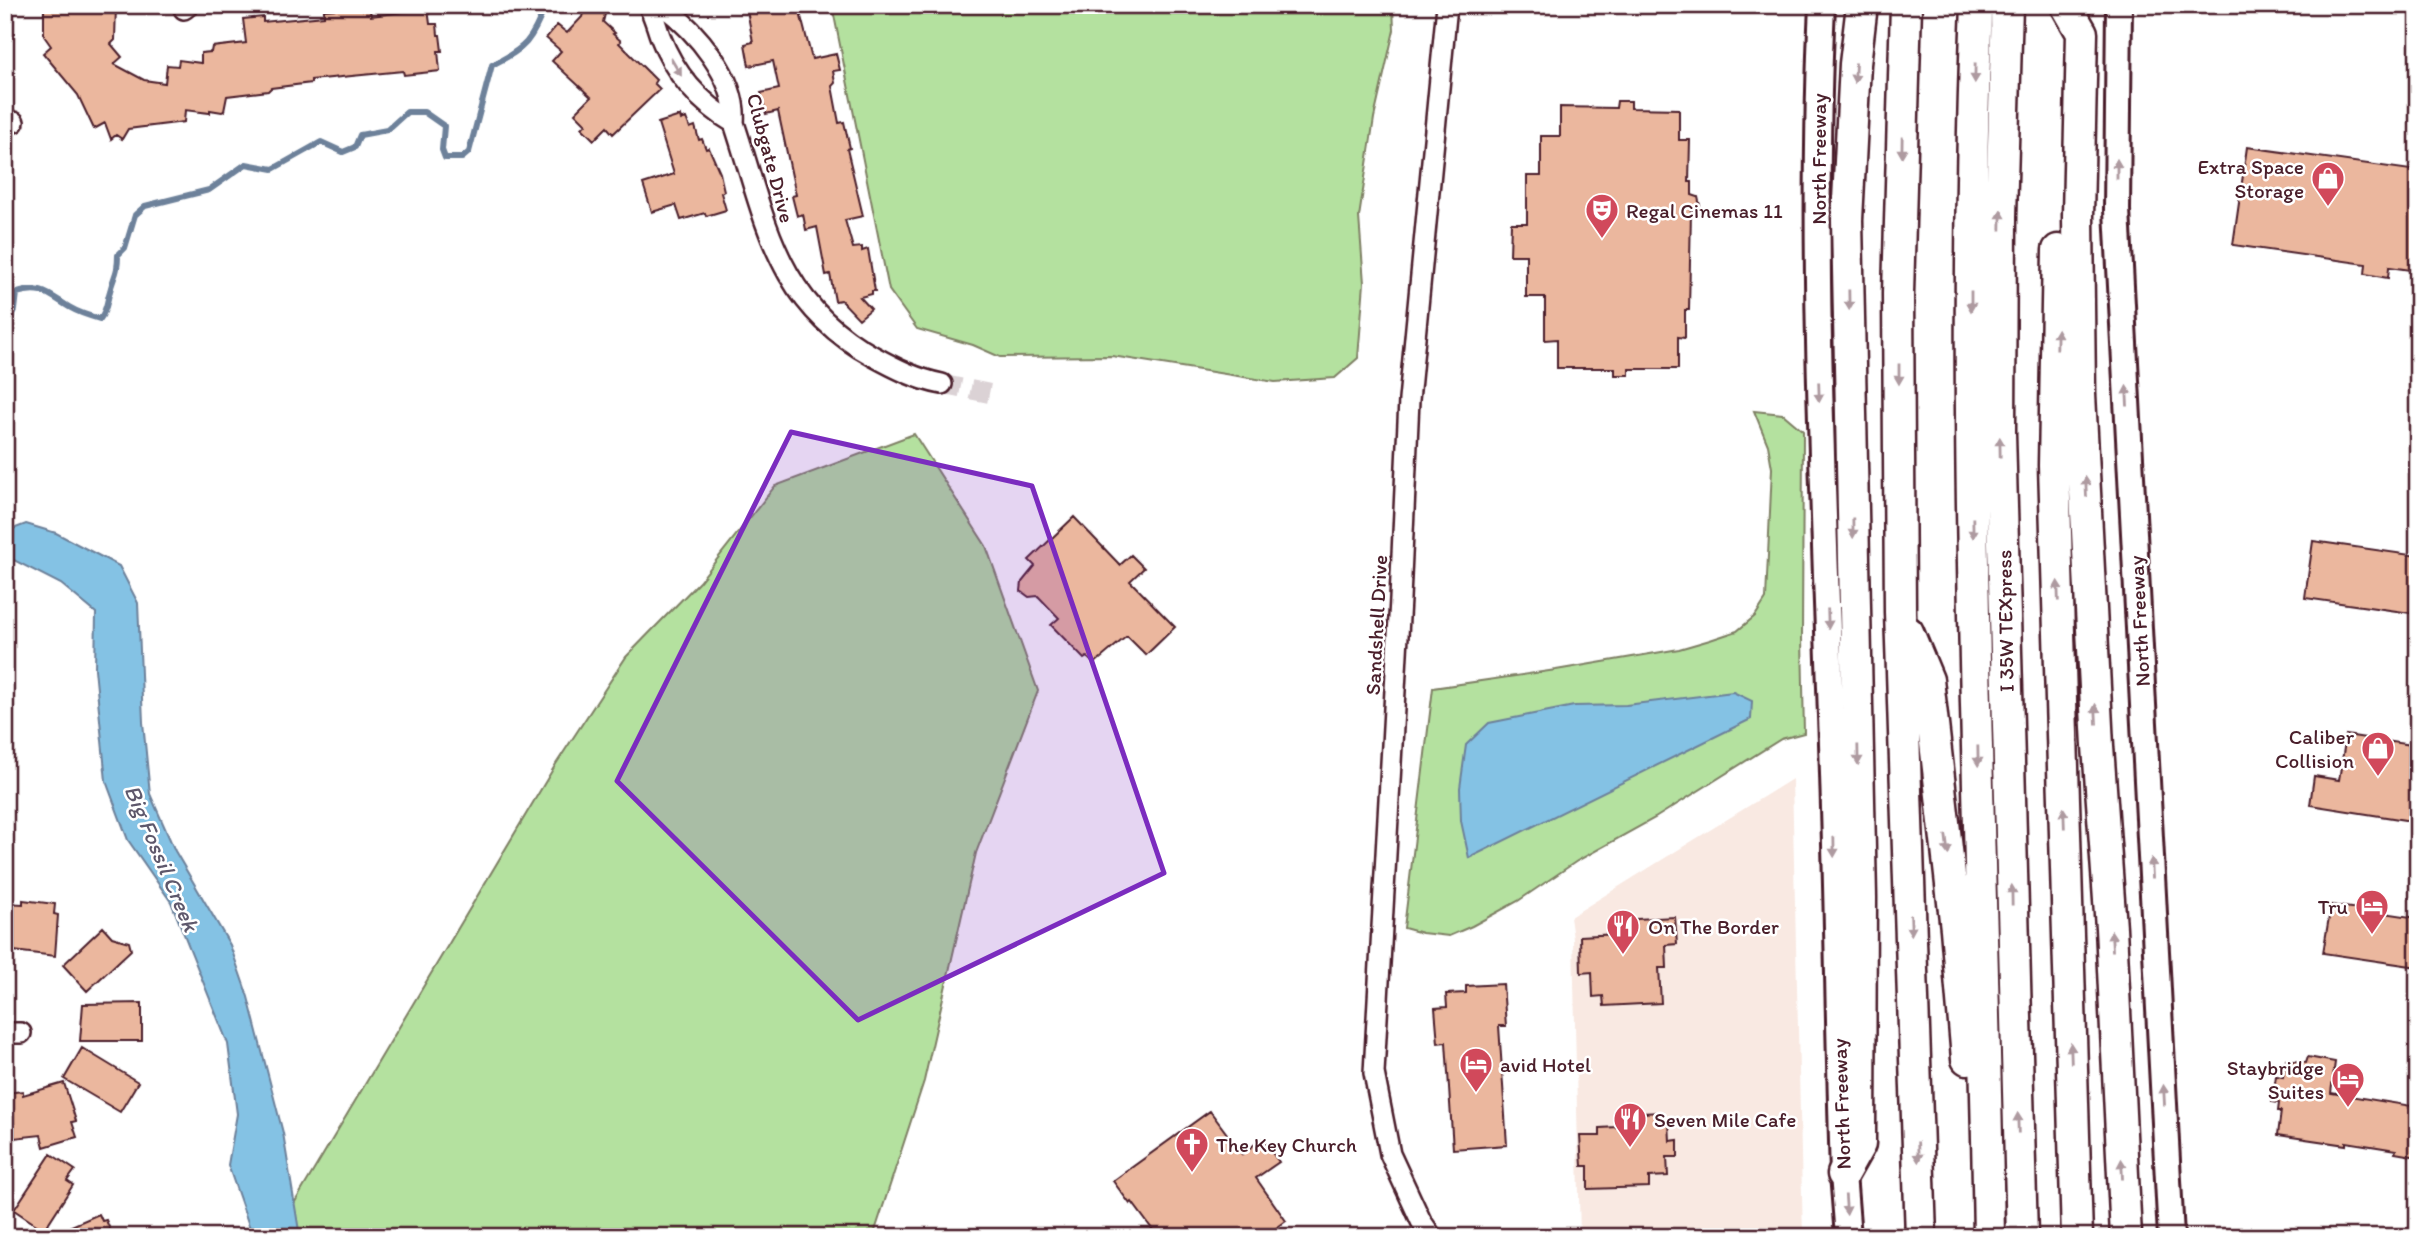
<svg xmlns="http://www.w3.org/2000/svg" width="2423" height="1242" font-family="Itim,sans-serif">
<rect width="100%" height="100%" fill="#fff"/>
<filter id="ink" filterUnits="userSpaceOnUse"><feTurbulence type="fractalNoise" baseFrequency=".0143" numOctaves="2"/><feDisplacementMap in="SourceGraphic" scale="14" xChannelSelector="R" yChannelSelector="G"/><feConvolveMatrix kernelMatrix="1 2 1 2 8 2 1 2 1" color-interpolation-filters="sRGB"/></filter>
<g filter="url(#ink)">
<path fill="#f9e9e2" d="M1792,779L1803,1237H1580L1573,939L1570,917Z"/>
<path fill="#b4e19f" stroke="#7f8065" stroke-width="2" d="M832,5H1393L1394,30L1374,118L1359,217L1364,283L1358,358L1335,378L1275,382L1112,356L1000,357L973,345L917,329L889,290Z
M1754,411L1783,414L1803,431L1802,638L1804,733L1781,739L1655,818L1577,861L1518,901L1472,926L1449,936L1422,933L1404,928L1433,688L1556,670L1679,649L1710,640L1737,631L1755,616L1766,599L1772,468L1768,445Z
M914,434L986,546L1038,691L976,853L924,1081L873,1237H274L556,764L626,657L699,582L775,486Z"/>
<path fill="#84c2e4" stroke="#6d819a" stroke-width="2" d="M26,524L56,533L119,566L138,603L143,722L150,794L175,851L230,945L248,997L283,1133L299,1231L309,1237H253L228,1165L237,1114L228,1044L171,902L128,840L106,781L95,669L96,613L61,584L14,560L5,564V532Z
M1733,692L1752,701L1751,719L1469,858L1461,821L1460,788L1466,745L1489,723L1574,706L1626,705Z"/>
<g fill="none" stroke-linecap="round" stroke-linejoin="round">
<path stroke="#6d819a" stroke-width="6" d="M5,329L15,310L17,293C42,285 49,295 69,307C79,313 89,316 100,319C108,308 106,303 110,291C114,275 118,274 118,255L125,248L135,215L145,206L209,190L246,164L273,169L321,142L343,152L355,147L360,135L387,130L407,112H424L444,126L442,150L445,158H462L469,152L492,65C528,47 530,42 546,5"/>
</g>
<path fill="#ebb79e" stroke="#4a1f2b" stroke-width="2" d="M44,5H116L115,40L111,44L122,57L114,64L144,80L165,83L167,65L178,66L179,60L201,63V53L211,52L212,47L246,43L243,19L263,17V22L324,16V10L347,8V5H369L371,16L428,9L430,24H437L438,35H440L442,51H438L440,71L404,75L403,71L311,80V83L271,88L268,91L227,96L224,111L222,112L210,110V113L185,110L184,122L128,129L122,139L116,135L111,139L105,123L94,129L78,95L43,53L51,46L44,36Z
M585,5L606,10L603,22L615,33L613,34L621,41L619,43L656,80L654,83L660,89L613,134L607,127L594,140L582,128L586,124L575,113L591,97L552,61L561,51L546,38L557,25L567,33L582,17Z
M746,5H798L812,59L836,54L840,70L833,71L835,83L832,86L839,123L844,122L850,148L847,149L863,216L845,220L853,248L862,247V251L868,249L875,291H872V294L860,297L871,309L859,319L841,300L835,301L830,274L826,275L817,227L806,230L803,214L797,216L792,196L796,195L778,111L766,114L761,93L779,89L773,61L749,66L745,44L753,42Z
M1617,101H1631V108L1679,109V140H1690L1689,182H1692V195L1698,197L1700,206L1691,211L1689,310H1685V338L1678,337V369H1629V375H1615V368H1557V339L1545,340V297H1526V255H1510L1511,223H1527V176H1541V136H1560V107L1616,108Z
M680,116L681,120L686,118L690,128L695,126L699,140L702,139L706,149L709,148L720,173L724,191L721,193L726,210L706,216L705,213L681,220L676,205L652,212L643,184L674,174L658,123Z
M2247,147L2418,171V271L2389,267L2388,278L2365,274L2366,264L2233,245Z
M1074,517L1120,565L1131,555L1144,568L1130,581L1175,627L1146,655L1127,636L1094,664L1087,657L1084,659L1051,625L1059,618L1038,596L1029,597L1021,591L1022,582L1035,566L1029,560Z
M2313,541L2418,556V614L2305,598Z
M2346,735L2418,746V822L2310,805L2314,776L2339,780Z
M23,900L55,904L54,914L58,915L55,956L5,950V903L23,904Z
M2331,905L2418,918V967L2323,953Z
M1675,917L1677,944L1666,945L1667,968H1659L1661,1003L1604,1006L1603,996L1593,997L1592,972L1581,973L1580,936L1618,934L1617,920Z
M103,927L112,937L129,942L131,950L87,991L63,965Z
M1503,984L1506,1026H1499L1507,1145L1453,1149L1446,1042L1438,1043L1435,1008L1447,1007L1446,994L1466,993V986Z
M142,1003V1041H80L83,1004Z
M82,1048L138,1082L120,1112L64,1079Z
M2308,1057L2335,1062L2331,1093L2418,1107V1157L2395,1153L2396,1150L2346,1142V1145L2278,1135L2281,1111H2278L2279,1103L2272,1102L2276,1076L2283,1077L2286,1060L2306,1063Z
M64,1083L76,1121L72,1122L77,1137L44,1147L41,1135L5,1139V1093L23,1091V1095Z
M1210,1111L1242,1154L1262,1139L1279,1162L1256,1178L1286,1221L1264,1237H1158L1132,1202L1130,1204L1113,1181Z
M1663,1112V1122H1669L1670,1141L1678,1140V1157H1667L1668,1176L1649,1177V1187L1588,1189V1166H1582L1580,1136H1600V1128L1617,1127V1114Z
M51,1154L75,1170L67,1181L73,1185L44,1230L14,1210Z
M99,1214L102,1221L106,1220L113,1237H46Z"/>
<g fill="none" stroke-linecap="round" stroke-linejoin="round">
<path stroke="#dbd2d5" stroke-width="19" stroke-dasharray="19 10" stroke-linecap="butt" d="M942,384L992,394"/>
<defs>
<path id="minor" d="M648,5C654,15 656,25 660,36C674,73 700,103 734,123
M662,5C695,30 738,78 734,123C766,219 775,302 873,356C895,368 916,379 942,384
M184,9L189,5
M5,123L14,122
M5,1033H21
M1432,1237L1421,1221L1390,1154L1374,1073L1400,599L1409,400L1447,5"/>
<path id="major" d="M1822,5C1811,242 1823,479 1831,716C1837,868 1838,1021 1843,1174L1848,1237
M2119,5L2117,210L2171,1237"/>
<path id="highway" d="M1906,5L1898,294L1900,612L1921,1237
M1977,5C1960,416 1982,826 1989,1237
M2007,5L2001,216L2000,433L2022,1237
M2066,5L2082,33L2078,216L2080,394L2098,746L2111,928L2126,1237
M2058,250L2054,465L2077,1237
M1908,632L1928,680L1956,929L1967,1059
M1843,1174L1860,1144L1861,898L1847,220L1855,64L1862,5"/>
</defs>
<use href="#minor" stroke="#4a1f2b" stroke-width="24"/>
<use href="#major" stroke="#4a1f2b" stroke-width="30"/>
<use href="#highway" stroke="#4a1f2b" stroke-width="35"/>
<use href="#minor" stroke="#fff" stroke-width="19"/>
<use href="#major" stroke="#fff" stroke-width="24"/>
<use href="#highway" stroke="#fff" stroke-width="30"/>
</g>
<defs><path id="oneway-solid" d="M-6-.8H1V-3.2L6.5 0L1 3.2V.8H-6Z" transform="scale(1.75)"/></defs>
<g fill="#ae9aa0">
<use href="#oneway-solid" transform="translate(676 67) rotate(59)"/>
<use href="#oneway-solid" transform="translate(1855 73) rotate(93)"/>
<use href="#oneway-solid" transform="translate(1975 73) rotate(91)"/>
<use href="#oneway-solid" transform="translate(1902 147) rotate(91)"/>
<use href="#oneway-solid" transform="translate(2117 169) rotate(-90)"/>
<use href="#oneway-solid" transform="translate(2001 220) rotate(-89)"/>
<use href="#oneway-solid" transform="translate(1849 300) rotate(89)"/>
<use href="#oneway-solid" transform="translate(1971 301) rotate(90)"/>
<use href="#oneway-solid" transform="translate(2057 339) rotate(-89)"/>
<use href="#oneway-solid" transform="translate(1899 374) rotate(90)"/>
<use href="#oneway-solid" transform="translate(1819 392) rotate(88)"/>
<use href="#oneway-solid" transform="translate(2127 396) rotate(-93)"/>
<use href="#oneway-solid" transform="translate(2000 447) rotate(-91)"/>
<use href="#oneway-solid" transform="translate(2086 487) rotate(-93)"/>
<use href="#oneway-solid" transform="translate(1853 528) rotate(89)"/>
<use href="#oneway-solid" transform="translate(1973 528) rotate(89)"/>
<use href="#oneway-solid" transform="translate(2058 591) rotate(-92)"/>
<use href="#oneway-solid" transform="translate(1828 619) rotate(88)"/>
<use href="#oneway-solid" transform="translate(2096 714) rotate(-93)"/>
<use href="#oneway-solid" transform="translate(1858 755) rotate(89)"/>
<use href="#oneway-solid" transform="translate(1978 756) rotate(89)"/>
<use href="#oneway-solid" transform="translate(2064 818) rotate(-92)"/>
<use href="#oneway-solid" transform="translate(1947 845) rotate(83)"/>
<use href="#oneway-solid" transform="translate(1834 847) rotate(89)"/>
<use href="#oneway-solid" transform="translate(2152 868) rotate(-93)"/>
<use href="#oneway-solid" transform="translate(2012 895) rotate(-91)"/>
<use href="#oneway-solid" transform="translate(1911 925) rotate(88)"/>
<use href="#oneway-solid" transform="translate(2112 941) rotate(-93)"/>
<use href="#oneway-solid" transform="translate(2071 1053) rotate(-92)"/>
<use href="#oneway-solid" transform="translate(2164 1095) rotate(-93)"/>
<use href="#oneway-solid" transform="translate(2018 1123) rotate(-92)"/>
<use href="#oneway-solid" transform="translate(1918 1152) rotate(88)"/>
<use href="#oneway-solid" transform="translate(2122 1169) rotate(-93)"/>
<use href="#oneway-solid" transform="translate(1846 1205) rotate(86)"/>
</g>
</g>
<path fill="#7b2cbf" fill-opacity="0.2" stroke="#7b2cbf" stroke-width="5" stroke-linejoin="round" d="M791,432L1032,486L1164,873L858,1020L617,781Z"/>
<defs>
<symbol id="shop-pin" viewBox="-11 -11 22 30"><path d="M0 17L-7.5 6A9.5 9.5 0 1 1 7.5 6Z" fill="#d1495b" stroke="#fff"/><path d="M-5-2.5h2.3a2.7 3.5 0 0 1 5.4 0H5L5.5 6h-11ZM-1.5-2.5h3a1.5 2.3 0 0 0-3 0Z" fill="#fff"/></symbol>
<symbol id="theatre-pin" viewBox="-11 -11 22 30"><path d="M0 17L-7.5 6A9.5 9.5 0 1 1 7.5 6Z" fill="#d1495b" stroke="#fff"/><path d="M-5-5.5Q0-4 5-5.5V0Q5 5 0 6Q-5 5-5 0ZM-3.3-2.5H-1v1.5H-3.3ZM1-2.5H3.3v1.5H1ZM-2.8 1Q0 5.5 2.8 1Z" fill="#fff"/></symbol>
<symbol id="hotel-pin" viewBox="-11 -11 22 30"><path d="M0 17L-7.5 6A9.5 9.5 0 1 1 7.5 6Z" fill="#d1495b" stroke="#fff"/><path d="M-6-4.5h1.5V1H6V5H4.5V3h-9V5H-6ZM-4 0a1.8 1.8 0 1 1 3.6 0ZM.5 0V-2.5h3Q6-2.5 6 0Z" fill="#fff"/></symbol>
<symbol id="restaurant-pin" viewBox="-11 -11 22 30"><path d="M0 17L-7.5 6A9.5 9.5 0 1 1 7.5 6Z" fill="#d1495b" stroke="#fff"/><path d="M-5-6h1v4h1v-4h1v4h1v-4h1v5L-1.5 .5V6h-2V.5L-5-1ZM5-6V6H3V1.5H1.5Q1.5-4 5-6Z" fill="#fff"/></symbol>
<symbol id="church-pin" viewBox="-11 -11 22 30"><path d="M0 17L-7.5 6A9.5 9.5 0 1 1 7.5 6Z" fill="#d1495b" stroke="#fff"/><path d="M-1.2-6h2.4v3.5h3.3v2.4h-3.3V6h-2.4V-.1h-3.3v-2.4h3.3Z" fill="#fff"/></symbol>
</defs>
<g fill-rule="evenodd">
<use href="#shop-pin" x="2309" y="159" width="38" height="52"/>
<use href="#theatre-pin" x="1583" y="191" width="38" height="52"/>
<use href="#shop-pin" x="2359" y="729" width="38" height="52"/>
<use href="#hotel-pin" x="2353" y="887" width="38" height="52"/>
<use href="#restaurant-pin" x="1604" y="907" width="38" height="52"/>
<use href="#hotel-pin" x="1457" y="1045" width="38" height="52"/>
<use href="#hotel-pin" x="2329" y="1060" width="38" height="52"/>
<use href="#restaurant-pin" x="1611" y="1100" width="38" height="52"/>
<use href="#church-pin" x="1173" y="1125" width="38" height="52"/>
</g>
<g text-anchor="middle" dominant-baseline="central" stroke-width="5" stroke-linejoin="round" paint-order="stroke">
<g font-size="21" fill="#4a1f2b" stroke="#fff">
<text transform="translate(771 158) rotate(75)">Clubgate Drive</text>
<text transform="translate(1818 159) rotate(-90)">North Freeway</text>
<text transform="translate(2005 621) rotate(-91)">I 35W TEXpress</text>
<text transform="translate(2139 621) rotate(-93)">North Freeway</text>
<text transform="translate(1376 625) rotate(-87)">Sandshell Drive</text>
<text transform="translate(1841 1104) rotate(-92)">North Freeway</text>
</g>
<g font-size="21" fill="#4a1f2b" stroke="#fff" text-anchor="start">
<text x="2304" y="166" text-anchor="end">Extra Space<tspan x="2304" dy="24">Storage</tspan></text>
<text x="1626" y="210">Regal Cinemas 11</text>
<text x="2354" y="736" text-anchor="end">Caliber<tspan x="2354" dy="24">Collision</tspan></text>
<text x="2348" y="906" text-anchor="end">Tru</text>
<text x="1648" y="926">On The Border</text>
<text x="1500" y="1064">avid Hotel</text>
<text x="2324" y="1067" text-anchor="end">Staybridge<tspan x="2324" dy="24">Suites</tspan></text>
<text x="1654" y="1119">Seven Mile Cafe</text>
<text x="1216" y="1144">The Key Church</text>
</g>
<g font-size="23" font-style="italic" fill="#5e586c" stroke="#fff">
<text transform="translate(162 858) rotate(67)">Big Fossil Creek</text>
</g>
</g>
<rect width="2423" height="1242" fill="none" stroke="#fff" stroke-width="28"/>
<rect x="14" y="14" width="2395" height="1214" fill="none" stroke="#4a1f2b" stroke-width="2.5" filter="url(#ink)"/>
</svg>
